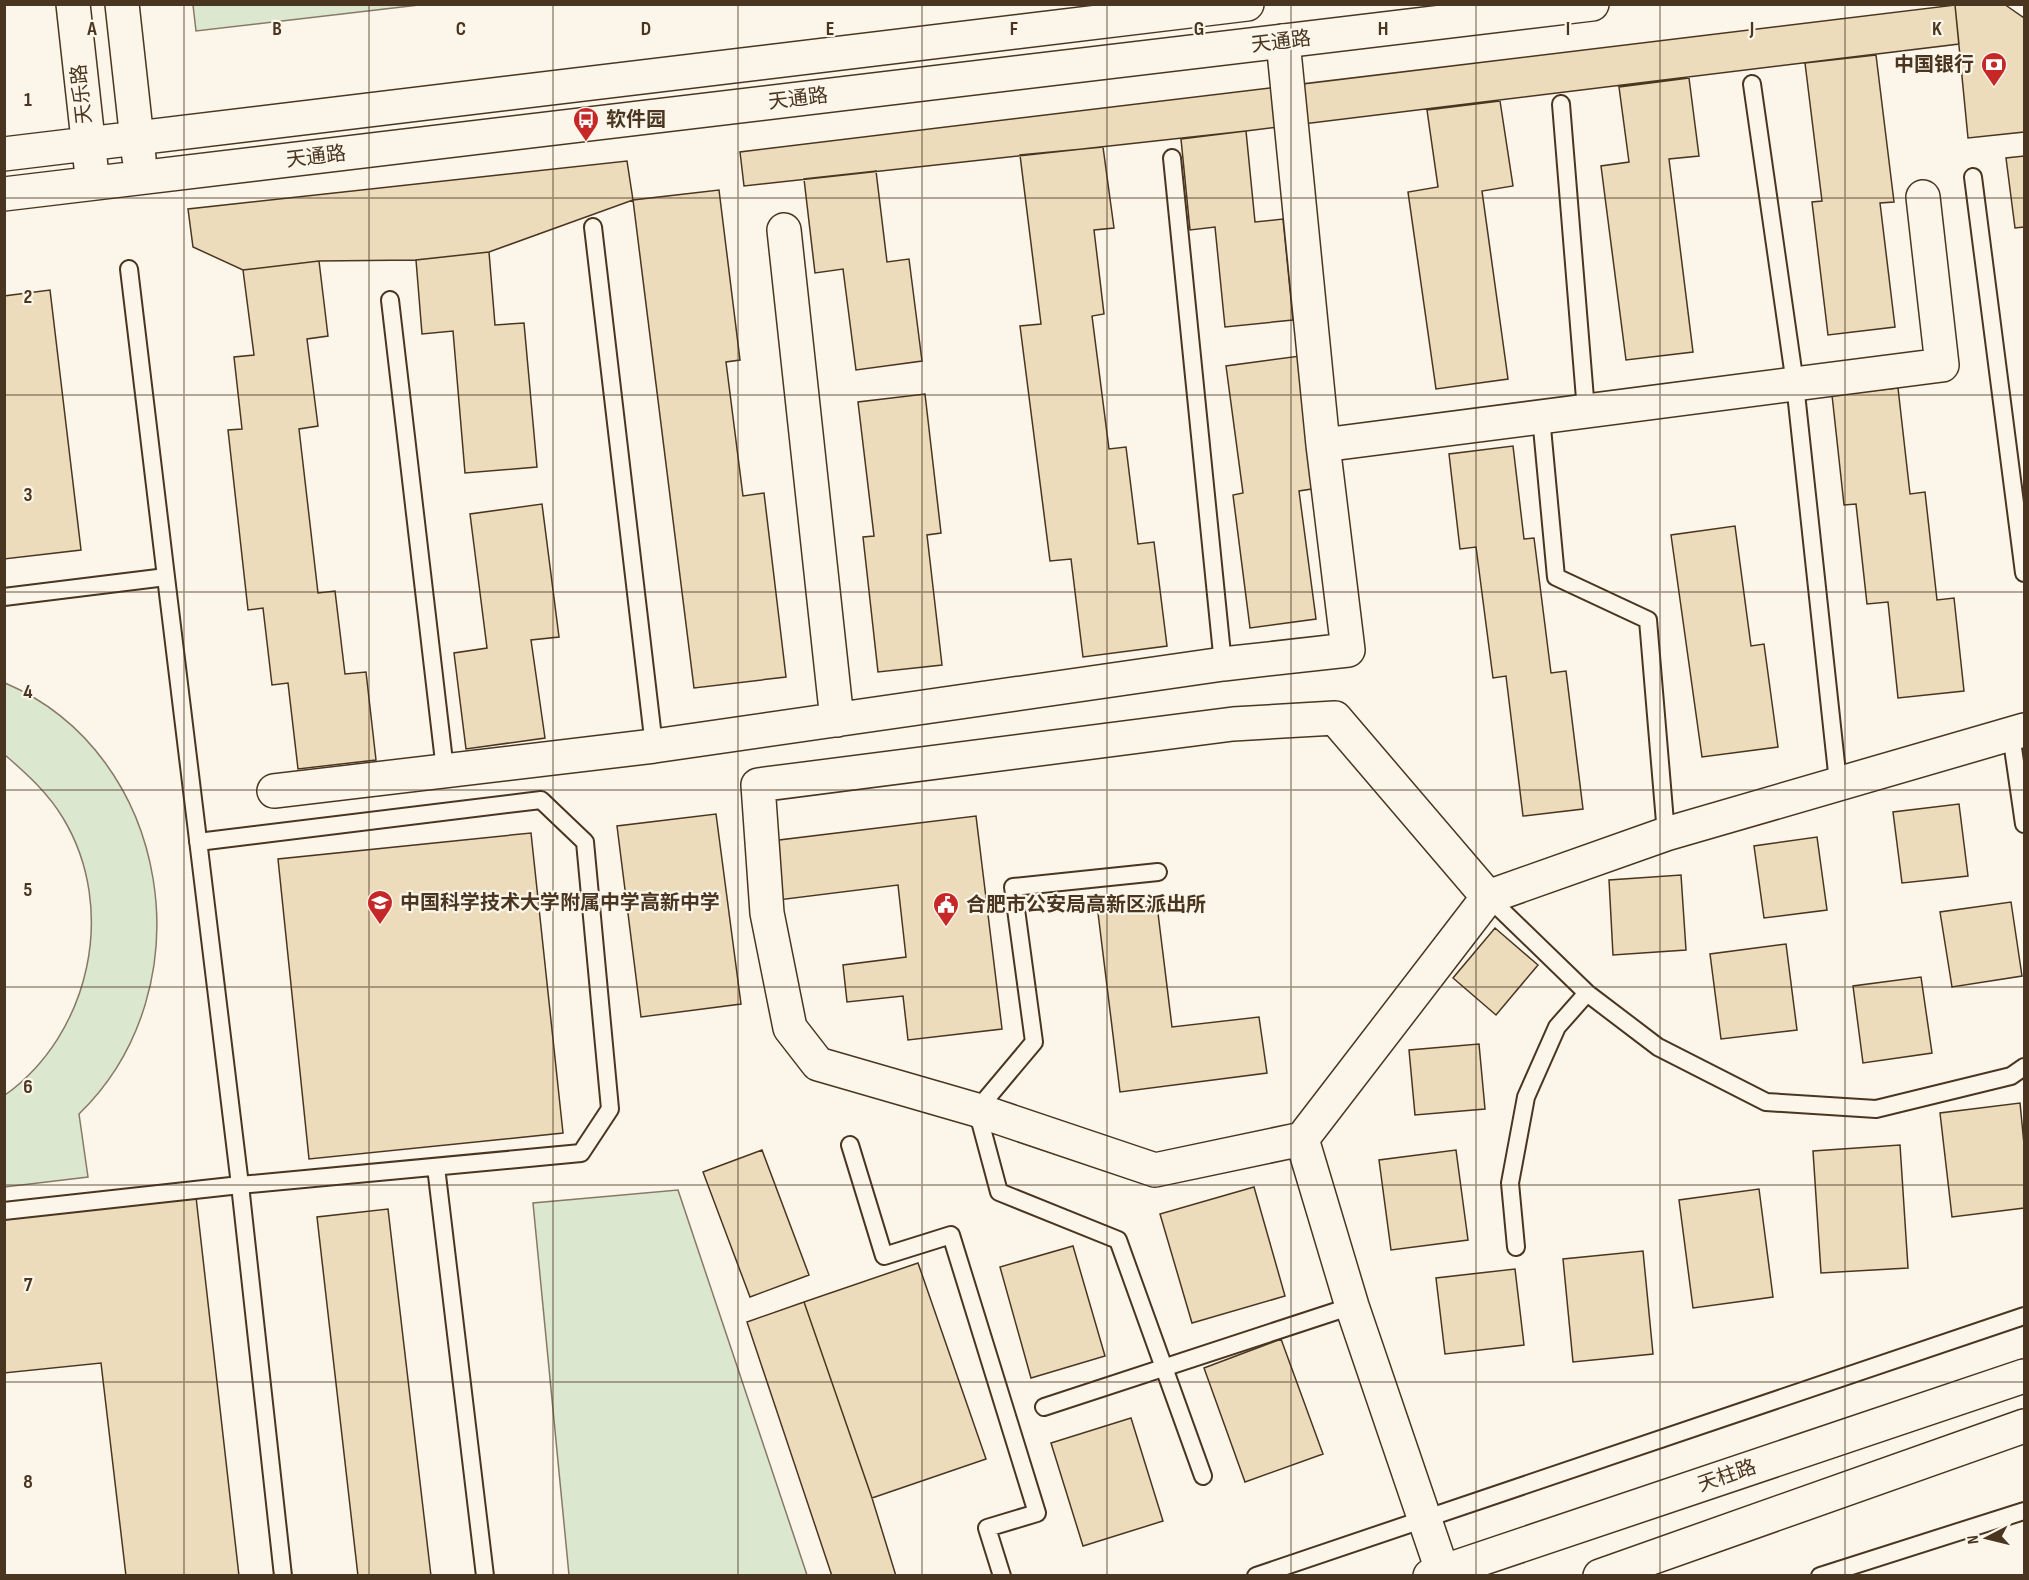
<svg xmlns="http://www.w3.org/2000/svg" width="2029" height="1580" font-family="'Sofia Sans Condensed','Noto Sans SC',sans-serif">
<rect width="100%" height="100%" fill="#fbf6e9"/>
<path fill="#dce7d0" stroke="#887966" stroke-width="1.5" d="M193,5V4L419,5L196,31Z
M5,683C172,754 208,989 79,1114L88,1177L5,1187V1095C90,1034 118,909 63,818C48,793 27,774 5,755Z
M678,1190L807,1575H569L533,1203Z"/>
<path fill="#ecdcbc" stroke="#4a3520" stroke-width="1.5" d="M2004,4L2024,18V132L1968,138L1955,5Z
M1955,5L1959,44L1246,131L744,186L740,152Z
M1876,55L1894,202L1880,203L1895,327L1828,335L1812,202L1822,201L1805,63Z
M1689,78L1699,156L1669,159L1693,352L1626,360L1601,166L1629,162L1619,87Z
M1500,101L1513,186L1482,191L1508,379L1436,389L1408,192L1438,187L1427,110Z
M1246,131L1255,222L1283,219L1293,320L1225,327L1215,227L1190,230L1181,139Z
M1103,147L1114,228L1094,230L1104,314L1092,316L1109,449L1126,447L1138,544L1154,542L1167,646L1083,657L1071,559L1050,561L1020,326L1041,324L1020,155Z
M2024,156V227L2015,228L2006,158Z
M627,161L633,200L489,252L416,260L319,261L243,270L193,247L188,209Z
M876,171L887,262L909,259L922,361L856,370L843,269L815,273L804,179Z
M719,190L740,360L726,362L743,496L764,493L786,677L694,688L633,200Z
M489,252L495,325L524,323L537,467L465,473L453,331L422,334L416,260Z
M319,261L328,336L307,339L318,426L299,429L318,593L335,591L345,674L366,672L376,760L298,769L288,683L272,685L263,608L248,610L228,430L242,429L234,357L254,355L243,270Z
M50,290L81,550L4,559V296Z
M1300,356L1318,488L1299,491L1316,619L1250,628L1233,495L1243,493L1226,366Z
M1898,388L1910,494L1925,492L1937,600L1954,598L1964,691L1898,698L1888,602L1867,604L1856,504L1844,505L1832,395Z
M925,394L941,533L927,535L942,665L878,672L863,537L874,536L858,402Z
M1513,446L1524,539L1534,538L1551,673L1566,671L1583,809L1523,816L1506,676L1493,678L1476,547L1460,549L1449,454Z
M542,504L559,637L531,640L545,738L466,749L454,653L487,648L470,514Z
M1735,526L1751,646L1764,644L1778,747L1702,757L1671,535Z
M1959,804L1968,876L1902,883L1893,812Z
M716,814L741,1004L641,1017L617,826Z
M976,816L1002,1029L908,1040L903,996L847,1002L843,965L906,957L898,885L778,900L771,841Z
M531,833L563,1133L309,1159L278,859Z
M1817,837L1827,910L1764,918L1754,846Z
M1681,875L1686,950L1613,955L1609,880Z
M2011,902L2022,976L1952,987L1940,912Z
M1157,905L1172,1027L1259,1017L1267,1073L1120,1092L1098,913Z
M1495,928L1538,965L1496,1015L1453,978Z
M1786,944L1797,1030L1721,1039L1710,954Z
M1921,977L1932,1053L1863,1063L1853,986Z
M1479,1044L1485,1109L1415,1115L1409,1050Z
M2020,1103L2024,1144V1208L1952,1217L1940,1113Z
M1900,1145L1908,1268L1821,1273L1813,1151Z
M762,1150L809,1275L750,1297L703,1172Z
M1456,1150L1468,1240L1391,1250L1379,1160Z
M1254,1187L1285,1296L1192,1323L1160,1214Z
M1759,1189L1773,1297L1693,1308L1679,1200Z
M196,1197L239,1576H126L101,1363L4,1373V1219Z
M388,1209L431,1576H358L317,1217Z
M1073,1246L1105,1356L1031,1378L1000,1267Z
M1643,1251L1653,1354L1573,1362L1563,1259Z
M918,1263L986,1459L872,1498L804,1302Z
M1515,1269L1524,1345L1445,1354L1436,1278Z
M804,1302L872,1498L896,1576H832L747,1322Z
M1281,1339L1323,1454L1245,1482L1204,1368Z
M1131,1418L1163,1521L1083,1546L1051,1443Z"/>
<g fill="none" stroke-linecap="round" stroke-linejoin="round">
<defs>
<path id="service" d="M1752,84L1795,384L1838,782
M1561,104L1586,411
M1172,158L1223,664
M1973,177L2024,573
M593,227L654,746
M129,269L166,577
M390,300L445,770
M1541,417L1556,577L1648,620L1666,834
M4,597L166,577L240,1185L283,1576
M2011,734L2024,824
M1158,872L1013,887L1034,1042L977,1110L999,1192L1118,1240L1203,1476
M1488,897L1587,993L1658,1047L1766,1102L1876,1109L2011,1076L2024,1067
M850,1145L884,1256L951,1235L1037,1513L987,1528L1002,1576
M436,1167L485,1576
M4,1211L240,1185L581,1153L610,1109L585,842L541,800L198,842
M1516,1247L1510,1183L1526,1097L1557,1027L1587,993
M1044,1407L1352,1306
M1256,1576L2024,1316
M1820,1576L2024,1511"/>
<path id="minor" d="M784,230L837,720
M1323,445L1942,365L1923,197
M274,791L654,746L1223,664L1348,650L1323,445L1283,41
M1488,897L1302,1139L1155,1170L977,1110L818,1064L790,1028L767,913L758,785L1233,724L1335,718L1488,897L1666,834L2024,730
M1302,1139L1352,1306L1444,1576"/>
<path id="tertiary" d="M73,4L91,167
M122,4L139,158
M4,154L1247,4
M4,194L1592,4
M1430,1576L2024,1376
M1600,1576L2024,1426"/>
</defs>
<use href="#service" stroke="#4a3520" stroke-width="20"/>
<use href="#minor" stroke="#4a3520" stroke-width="36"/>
<use href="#tertiary" stroke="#4a3520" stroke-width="36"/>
<use href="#service" stroke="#fbf6e9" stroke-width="16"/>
<use href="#minor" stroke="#fbf6e9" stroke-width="33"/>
<use href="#tertiary" stroke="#fbf6e9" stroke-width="33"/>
</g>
<path fill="none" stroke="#4a3520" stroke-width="1.5" stroke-opacity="0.55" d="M184,4V1576M369,4V1576M553,4V1576M738,4V1576M922,4V1576M1107,4V1576M1291,4V1576M1476,4V1576M1660,4V1576M1845,4V1576M4,198H2024M4,395H2024M4,592H2024M4,790H2024M4,987H2024M4,1185H2024M4,1382H2024"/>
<defs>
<symbol id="bank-pin" viewBox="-11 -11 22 30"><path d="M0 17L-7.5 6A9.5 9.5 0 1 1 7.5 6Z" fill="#c62828" stroke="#fbf6e9"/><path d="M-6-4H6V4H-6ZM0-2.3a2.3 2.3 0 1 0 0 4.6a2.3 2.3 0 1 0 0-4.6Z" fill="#fff"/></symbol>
<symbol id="bus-pin" viewBox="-11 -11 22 30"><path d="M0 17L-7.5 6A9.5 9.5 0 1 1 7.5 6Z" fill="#c62828" stroke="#fbf6e9"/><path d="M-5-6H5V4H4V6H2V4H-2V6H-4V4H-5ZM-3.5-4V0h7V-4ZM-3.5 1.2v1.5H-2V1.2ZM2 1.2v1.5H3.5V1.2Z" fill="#fff"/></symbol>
<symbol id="school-pin" viewBox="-11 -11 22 30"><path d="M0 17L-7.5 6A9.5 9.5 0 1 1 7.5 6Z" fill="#c62828" stroke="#fbf6e9"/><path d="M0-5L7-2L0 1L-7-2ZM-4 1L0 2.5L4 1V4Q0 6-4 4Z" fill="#fff"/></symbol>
<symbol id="civic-pin" viewBox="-11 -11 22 30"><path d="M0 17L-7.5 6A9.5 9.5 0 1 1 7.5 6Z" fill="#c62828" stroke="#fbf6e9"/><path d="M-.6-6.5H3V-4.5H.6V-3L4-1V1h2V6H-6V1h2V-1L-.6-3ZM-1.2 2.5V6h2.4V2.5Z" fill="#fff"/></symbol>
</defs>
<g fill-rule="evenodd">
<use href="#bank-pin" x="1979" y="50" width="30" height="40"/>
<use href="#bus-pin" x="571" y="105" width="30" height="40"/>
<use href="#school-pin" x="365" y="888" width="30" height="40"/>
<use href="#civic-pin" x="931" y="890" width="30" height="40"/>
</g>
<g text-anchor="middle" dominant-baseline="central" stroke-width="4.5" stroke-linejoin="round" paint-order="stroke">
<g font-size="20" fill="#4a3520" stroke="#fbf6e9">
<text transform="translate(1281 42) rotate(-7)">天通路</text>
<text transform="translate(82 94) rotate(-96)">天乐路</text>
<text transform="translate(798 99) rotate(-7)">天通路</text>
<text transform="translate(316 157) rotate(-7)">天通路</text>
<text transform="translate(1727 1476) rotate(-19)">天柱路</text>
</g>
<g font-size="20" font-weight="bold" fill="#4a3520" stroke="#fbf6e9" text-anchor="start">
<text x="1974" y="65" text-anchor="end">中国银行</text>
<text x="606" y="120">软件园</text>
<text x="400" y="903">中国科学技术大学附属中学高新中学</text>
<text x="966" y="905">合肥市公安局高新区派出所</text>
</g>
</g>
<g font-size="20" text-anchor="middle" font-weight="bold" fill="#4a3520" stroke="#fbf6e9" stroke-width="4.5" stroke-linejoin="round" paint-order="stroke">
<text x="92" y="35">A</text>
<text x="277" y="35">B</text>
<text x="461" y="35">C</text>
<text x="646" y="35">D</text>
<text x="830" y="35">E</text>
<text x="1014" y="35">F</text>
<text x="1199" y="35">G</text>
<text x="1383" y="35">H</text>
<text x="1568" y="35">I</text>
<text x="1752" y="35">J</text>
<text x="1937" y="35">K</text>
<text x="28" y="106">1</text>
<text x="28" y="303">2</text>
<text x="28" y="501">3</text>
<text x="28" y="698">4</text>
<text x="28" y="896">5</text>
<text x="28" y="1093">6</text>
<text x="28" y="1291">7</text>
<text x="28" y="1488">8</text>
</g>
<rect width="2029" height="1580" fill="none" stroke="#4a3520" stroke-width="12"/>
<g transform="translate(1987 1538) rotate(263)" stroke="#fbf6e9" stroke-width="4.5" paint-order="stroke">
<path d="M0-4.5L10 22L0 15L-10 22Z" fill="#4a3520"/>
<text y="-9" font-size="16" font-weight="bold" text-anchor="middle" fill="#4a3520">N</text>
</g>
</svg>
